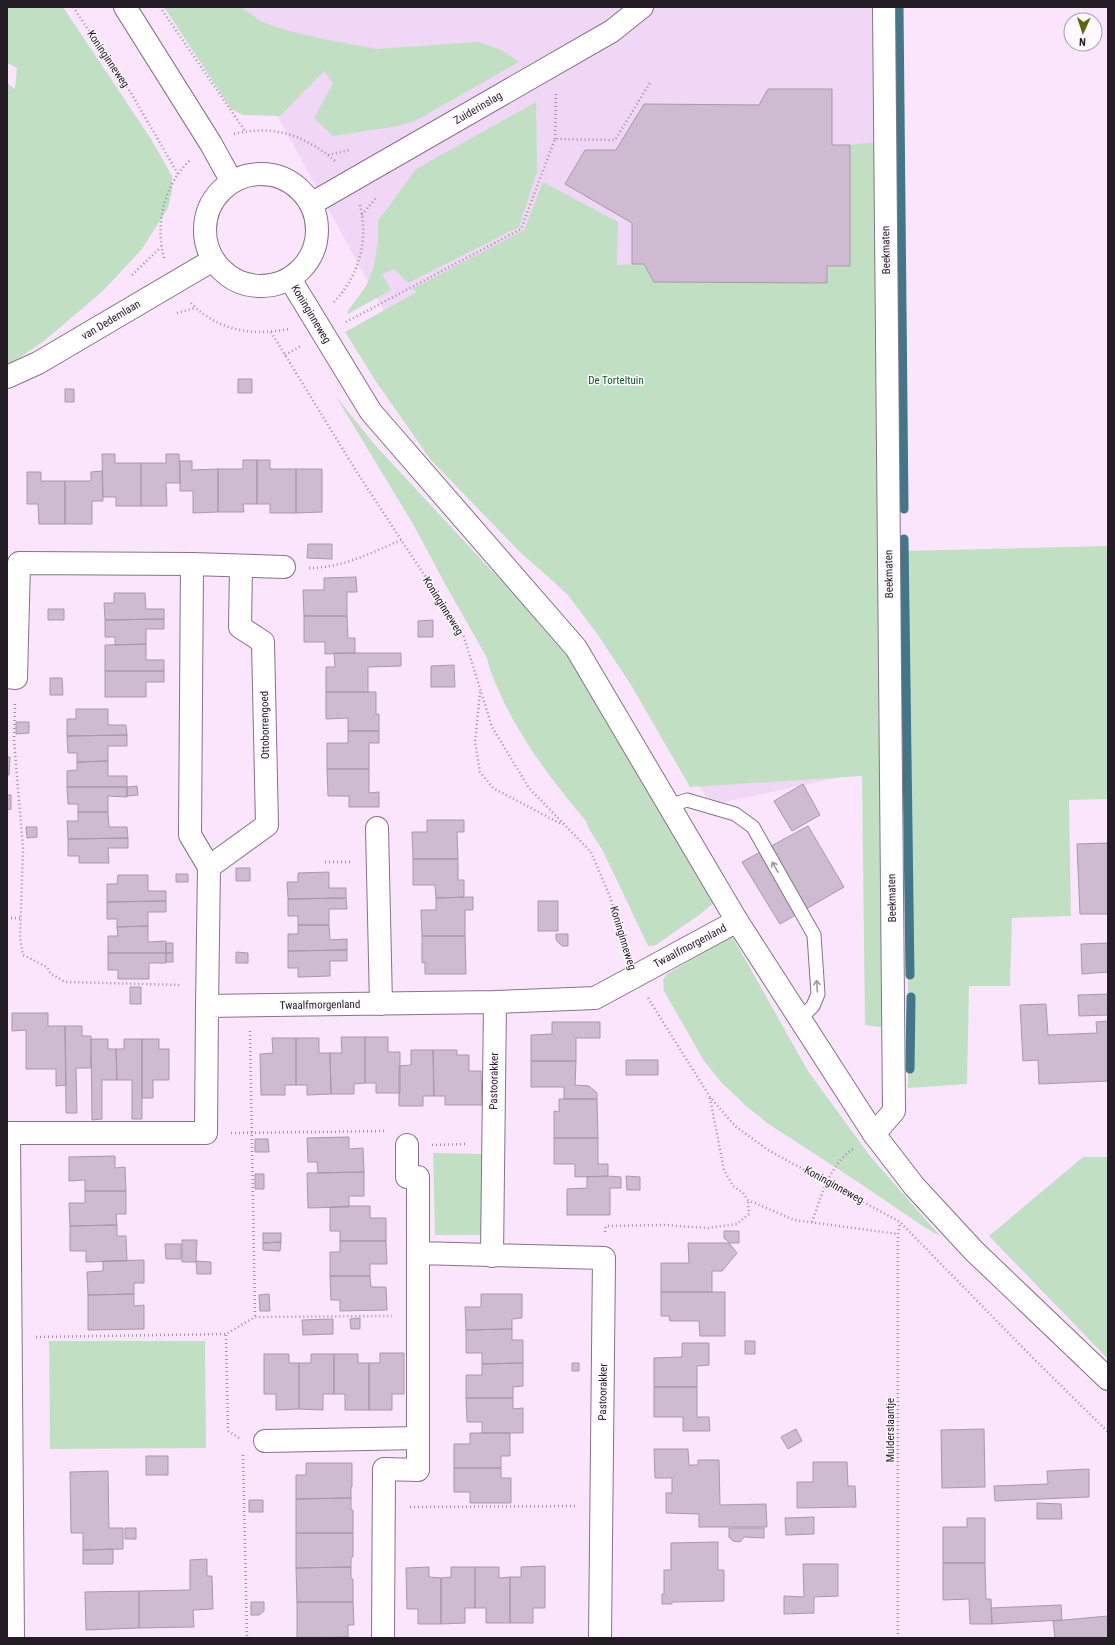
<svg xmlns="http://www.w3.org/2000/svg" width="1115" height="1645" font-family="'Roboto Condensed',sans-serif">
<rect width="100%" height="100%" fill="#fae5fd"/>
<path fill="#f0d7f5" d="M188,7H873L888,767L710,805L630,658L385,313L246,58Z"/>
<path fill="#c1e0c3" d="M7,7H63L151,139L172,176V190L168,208L142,249L103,291L44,341L7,366V83L15,89L17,68L7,63Z
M164,7H241L262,22L282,29L328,40L377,49L478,42L501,50L519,62L415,121L398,126L333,136L314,118L333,83L324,71L280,116L243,115L231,109Z
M536,102L537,172L519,227L408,283L394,269L382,274L391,290L348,314L347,312L366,286L374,266L378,241V221L416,169Z
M877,142L887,1028L865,1025L862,776L690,787L631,685L598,635L567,594L519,551L430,459L375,380L345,332L417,292L412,289L524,230L543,182L618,222L617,265L644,264L654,282L827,283V266H850V145Z
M335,395L375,445L491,570L529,607L575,665L715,902L699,915L656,945L648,946L603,851L589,829L586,821C554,783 525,746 503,700C497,686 490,673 487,658L444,582L413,524Z
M1108,546V799L1069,800L1071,916L1012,918L1010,986H969L967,1084L908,1088C910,909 901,730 900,551Z
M732,936L808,1071L870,1156L941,1237L921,1225L861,1184L767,1123L745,1105L721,1082L704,1061L664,991L663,980L667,974Z
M433,1153L483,1154V1235H435Z
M1083,1157H1108V1359L989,1236Z
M49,1341H205L206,1448L50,1449Z"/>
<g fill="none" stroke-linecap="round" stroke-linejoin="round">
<path stroke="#427689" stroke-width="9" d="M899,7L904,509
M904,539L910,975
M910,1069L911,997"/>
</g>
<path fill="#cebad1" stroke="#aa97ad" d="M768,89H832V145H850V266H827V283L654,282L644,264H632V223L565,184L585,150H616L644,104L759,105Z
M238,379H252V393H238Z
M65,389H74V402H65Z
M102,454H115V463H141V506H116V497H103Z
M166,454H179L180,483H166L167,506H141V463H166Z
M243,460H257V504H243L244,512H218V469H243Z
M257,460H270V469H296V513H270V504H257Z
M180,461H192V470L218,469V512L193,513V491H180Z
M296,469H322V512L296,513Z
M102,471L103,501H92V524H65V481H91V472Z
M27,472H41V481H65V524H39L38,504H27Z
M308,544H332V559L307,558Z
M356,577L357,592H347V616H304L303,590H324V578Z
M114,593H145L146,609H164V619L105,620L104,603H114Z
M48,609H64V620H48Z
M304,616H347L348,638H355V653L325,654V642H304Z
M164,619V629H146V644L115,645V637H105V620Z
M433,620V637H418V621Z
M146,644V660H164V671H105V645Z
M334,653H401V666L368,667V692H326V667H335Z
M454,665L455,687H431V666Z
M105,671H164V682H146V697H105Z
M50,678H62L63,695H50Z
M326,692H376V714H379V731H348V718L326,719Z
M76,709H108V725H126L127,735L67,736V719H76Z
M16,722H29V733L16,734Z
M348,731H379V743H369V769H327V743H348Z
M127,735V746H108V761L77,762V753H68L67,736Z
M7,757H10L9,775H7Z
M108,761V776H127V787H67V771L77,770V762Z
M327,769H369V793L379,792V807H349V796H328Z
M803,784L820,815L792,831L774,801Z
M137,786L138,795L127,796V787Z
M67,787H127V797L108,796V812H78V804H68Z
M7,795H11V809L7,810Z
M78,812H108L109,827H127L128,838L68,839L67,821H78Z
M427,820H464V832H457L458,859H413L412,832H427Z
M808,826L844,887L780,924L742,862Z
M26,827H37V837L27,838Z
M128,838V848H108L109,863H79V856H68V839Z
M1108,843V914H1080L1077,844Z
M413,859H458V880H464V897L436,898L435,885H413Z
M236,868H250V881H236Z
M329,872V888H346V898L288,899L287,882H298V873Z
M176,874H188V882H176Z
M118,875H148V891H166V901L107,902V884H117Z
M473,897V910H465V936H422L421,910H436V898Z
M346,898L347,909H329V925H298V916H288V899Z
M166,901V912H148V926L117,927V919H107V902Z
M538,901H558V931H538Z
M298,925H329L330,940L347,939V950L288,951V934H298Z
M148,926V942L166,941V953H108V936H118L117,927Z
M556,934H568V946H562L556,940Z
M422,936H465L466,974H425V962L422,963Z
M166,943H173V953H166Z
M1108,943V972L1082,974L1081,944Z
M347,950V961H330V976L298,977V968H288V951Z
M236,952L248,953V963H236Z
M108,953H166V963H149V979H118V970H108Z
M166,953H173V962H166Z
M130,987H141V1004H130Z
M1108,994V1015L1079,1016L1078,995Z
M1046,1004L1048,1035L1097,1033L1096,1022L1108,1021V1081L1039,1084L1038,1060L1023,1061L1020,1005Z
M12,1013H48V1026H65L66,1085L56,1086V1069H26V1030L12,1031Z
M552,1022H600V1038H576V1061H531V1035L552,1034Z
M65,1026H82V1036H91V1068H76L77,1113H66Z
M341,1037H365V1083L354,1084V1094H331L330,1053H342Z
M365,1037H388V1052H400V1093H376V1083H365Z
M272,1038H296V1085H285V1095H261L260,1054L273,1053Z
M296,1038H319V1053H330L331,1094L307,1095V1085H296Z
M91,1039H108V1049H116L117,1080H102V1119L92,1120Z
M124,1039H142V1119H132V1080H117L116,1049H124Z
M142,1039H159V1049H169V1080H153V1098H142Z
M411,1050H433L434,1096H423V1106H399V1066L411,1065Z
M433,1050H457V1055H469V1071H481L482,1105H445V1096H434Z
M626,1060H658V1075H626Z
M531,1061H576L575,1085L589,1086L597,1093V1099H564V1087H531Z
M559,1099H597L598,1138H554V1111L559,1112Z
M349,1137V1149L363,1148L364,1172L318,1173L317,1162H308L307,1138Z
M554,1138H598V1164H608V1176L575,1177V1164H554Z
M255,1139H268L269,1152H255Z
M115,1156V1168L125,1167L126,1191H85V1180L69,1181V1157Z
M364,1172V1196H349V1207L308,1208L307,1173Z
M255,1174H264V1189H255Z
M608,1176L621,1177V1188H610V1215H567V1189L587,1188V1177Z
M626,1176L640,1177V1190H627Z
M85,1191H126V1214H116L117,1225L70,1226L69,1203H85Z
M349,1206H370V1218H386V1241H340V1231H330V1207Z
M117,1225V1236H126L127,1261L86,1262V1251H70V1226Z
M724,1231H739V1243H730L724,1238Z
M263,1233H281V1242L263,1243Z
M182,1240H197L196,1262H182Z
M340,1241H386L387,1264H370V1276H330V1252H340Z
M281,1242L280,1251L263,1250V1243Z
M688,1243H729L737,1253L722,1271H712V1292H661V1263H689Z
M165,1244H181V1259H166Z
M144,1260V1283H134V1294L88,1295L87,1272L103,1271V1261Z
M196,1261L211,1262V1274H197Z
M330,1276H370L371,1287H386L387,1310L340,1311V1300H331Z
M661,1292H725V1336H700L699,1321H670L669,1316H661Z
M134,1294V1306L144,1305V1329L88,1330V1295Z
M269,1294L270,1311H260L259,1295Z
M481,1294H522V1318L512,1319V1329L466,1330L465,1307H481Z
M360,1318V1329H351L350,1319Z
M333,1319V1334L303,1335L302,1320Z
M512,1329V1340H523V1363L482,1364V1353H466V1330Z
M745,1341H755V1354H745Z
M682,1343H709V1365L697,1366V1387H654V1358L682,1357Z
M380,1353H404V1394H392V1410H369V1363H380Z
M264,1354H289V1363H299V1409L276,1410V1394H264Z
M311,1354H334V1394H323V1410L299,1409V1363H311Z
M334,1354H358V1363H369V1410H345V1394H334Z
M523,1363V1386L513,1387V1398H466V1375H482V1364Z
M572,1363H579V1371H572Z
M654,1387H697V1417H709L710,1431H683V1417H654Z
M466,1398H513V1409L523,1408V1433H482V1422H467Z
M796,1429L802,1441L788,1449L781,1437Z
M984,1429L985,1487L942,1488L941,1430Z
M470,1433H510V1456H501V1468H454V1444H470Z
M654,1449H688L689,1465H698V1460H719L720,1505L766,1504L767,1527H699V1514L666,1513V1493H672V1478H655Z
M146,1456H168V1475H146Z
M813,1462H847L848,1486H855L856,1507L797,1508V1482H813Z
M306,1463H352V1487H351V1498L296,1499V1475H306Z
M454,1468H501V1478H511V1503H470V1492H454Z
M1089,1469V1497L995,1501L994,1486L1048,1484L1047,1471Z
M108,1471L109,1528H123V1549L83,1550V1533H71L70,1472Z
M351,1498V1510H353V1533H296V1499Z
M249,1500H263V1512H249Z
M1037,1503L1061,1504L1062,1519H1037Z
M814,1517V1534L786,1535L785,1518Z
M967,1518H985V1563H943V1527H967Z
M125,1528H136V1539H125Z
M729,1528H764V1538L744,1537L740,1542L733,1541L729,1537Z
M296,1533H353V1557H351V1567L296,1568Z
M718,1542V1570H724V1601L672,1602V1604H662V1594H664V1570H671V1543Z
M113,1549V1564H83V1550Z
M207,1559V1576H212L213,1609L193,1610L194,1627L139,1628V1591L190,1590V1560Z
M943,1563H985L986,1599H991L992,1624H970L969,1599L943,1600Z
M803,1564H838V1596L814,1597V1613L784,1614V1596L804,1597Z
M545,1566V1608H533V1623H510V1577H521V1567Z
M351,1567V1579H353V1602H297L296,1568Z
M429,1567V1577L441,1578V1624H418V1609H407L406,1568Z
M451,1567H475V1608H465V1623L441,1624V1578L451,1577Z
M475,1567H499V1578L510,1577V1623H486V1608H475Z
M139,1591V1628L86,1630L85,1592Z
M251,1602H264V1611L259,1615H251Z
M297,1602H353L354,1625H348V1637L297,1638Z
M1061,1605L1062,1620L992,1624L991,1608Z
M1108,1616V1638H1055L1053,1621Z"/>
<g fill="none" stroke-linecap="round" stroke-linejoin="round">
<defs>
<path id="lane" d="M669,806L687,800L735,814L753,827L814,935L818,994L813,1006L800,1019"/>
<path id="street" d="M311,204L612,31L642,7
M7,377L38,363L213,260
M192,564L190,835L209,867L207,1006
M7,677L16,678L19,563L192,564L284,567
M377,828L381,1004
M209,867L267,825L263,642L240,627L241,567
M7,1133H206L207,1006L495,1002L595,998L737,921
M9,1133L13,1638
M874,1134L894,1111L884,7
M407,1145V1177H418V1253
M492,1256L495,1002
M265,1441L418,1438
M383,1638L384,1469L418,1470V1253L604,1258L600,1638"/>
<path id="secondary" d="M125,7L211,144L232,182
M205 230a56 56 0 1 1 112 0a56 56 0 1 1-112 0Z
M290,279L371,412L576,648L737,921L874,1134L914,1186L974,1251L1108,1379"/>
</defs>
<use href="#lane" stroke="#857388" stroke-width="15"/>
<use href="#street" stroke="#857388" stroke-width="24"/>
<use href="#secondary" stroke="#857388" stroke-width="24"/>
<path stroke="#a091a2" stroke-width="2.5" stroke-dasharray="1 3" stroke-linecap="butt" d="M73,7L131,93L178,174
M160,7L245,131
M234,134C270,125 298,133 328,155L350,150
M555,139L556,94
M328,155L335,161
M362,215L376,198
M164,258C155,223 164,185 190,160
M132,275L161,247
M334,302C359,276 369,240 360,205
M191,303C218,331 252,336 289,329
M177,313L195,308
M346,322L521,229L555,139L615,140L651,81
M271,332L358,474L463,634L492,727L529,788L591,852L610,897L627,952
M285,355L301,346
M309,568C342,568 371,553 401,540
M480,692L475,742L480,772L493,788L563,825
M15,704L14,740L23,848L20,938L23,955L47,967L51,974L65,982L182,985
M325,862H352
M7,918H21
M648,998L710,1097L735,1126L768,1150L900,1222L1030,1355L1108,1432
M250,1031L255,1317
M710,1098L724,1170L733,1186L743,1193L748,1200L794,1220L898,1234
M231,1133L386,1131
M432,1145L467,1144
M812,1222C821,1197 829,1165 853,1149
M605,1232L606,1226L664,1225L707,1228L737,1224L749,1214L748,1200
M36,1337L226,1334
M239,1438L228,1431L226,1334L255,1317L392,1316
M243,1455L247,1638
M410,1507L575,1506
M898,1638V1234L900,1223"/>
<use href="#lane" stroke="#fff" stroke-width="13"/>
<use href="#street" stroke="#fff" stroke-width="22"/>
<use href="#secondary" stroke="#fff" stroke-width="22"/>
</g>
<defs><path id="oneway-shaft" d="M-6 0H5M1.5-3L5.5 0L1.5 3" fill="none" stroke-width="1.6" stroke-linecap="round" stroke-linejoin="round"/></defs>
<g stroke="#9d999d">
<use href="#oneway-shaft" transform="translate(775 867) rotate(-120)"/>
<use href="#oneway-shaft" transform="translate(817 986) rotate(-94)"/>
</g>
<g text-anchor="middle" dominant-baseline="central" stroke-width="3" stroke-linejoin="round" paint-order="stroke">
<g font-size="11" fill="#251d26" stroke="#fdf9fe">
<text transform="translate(108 59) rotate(56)">Koninginneweg</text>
<text transform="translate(478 108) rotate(-30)">Zuiderinslag</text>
<text transform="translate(886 250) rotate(-91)">Beekmaten</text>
<text transform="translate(311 314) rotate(59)">Koninginneweg</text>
<text transform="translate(111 320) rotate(-31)">van Dedemlaan</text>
<text transform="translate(889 574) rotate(-91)">Beekmaten</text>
<text transform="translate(443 606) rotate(58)">Koninginneweg</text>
<text transform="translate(265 725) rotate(-91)">Ottoborrengoed</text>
<text transform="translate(892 898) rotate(-91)">Beekmaten</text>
<text transform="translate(623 938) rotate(73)">Koninginneweg</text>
<text transform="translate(690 946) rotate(-28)">Twaalfmorgenland</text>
<text transform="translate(320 1005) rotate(-1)">Twaalfmorgenland</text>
<text transform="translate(494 1081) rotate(-89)">Pastoorakker</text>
<text transform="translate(834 1185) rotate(29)">Koninginneweg</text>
<text transform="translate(603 1392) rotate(-89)">Pastoorakker</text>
<text transform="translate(890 1430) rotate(-90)">Mulderslaantje</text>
</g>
<g font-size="11" fill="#0c5920" stroke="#fdf9fe">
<text x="616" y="380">De Torteltuin</text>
</g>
</g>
<rect width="1115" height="1645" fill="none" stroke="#251d26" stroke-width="16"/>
<g transform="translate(1083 32) rotate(183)"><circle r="19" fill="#fdf9fe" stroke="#a7a1a8"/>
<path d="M0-3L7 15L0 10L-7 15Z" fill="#59660c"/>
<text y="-6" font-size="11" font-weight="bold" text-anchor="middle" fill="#251d26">N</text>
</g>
</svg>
